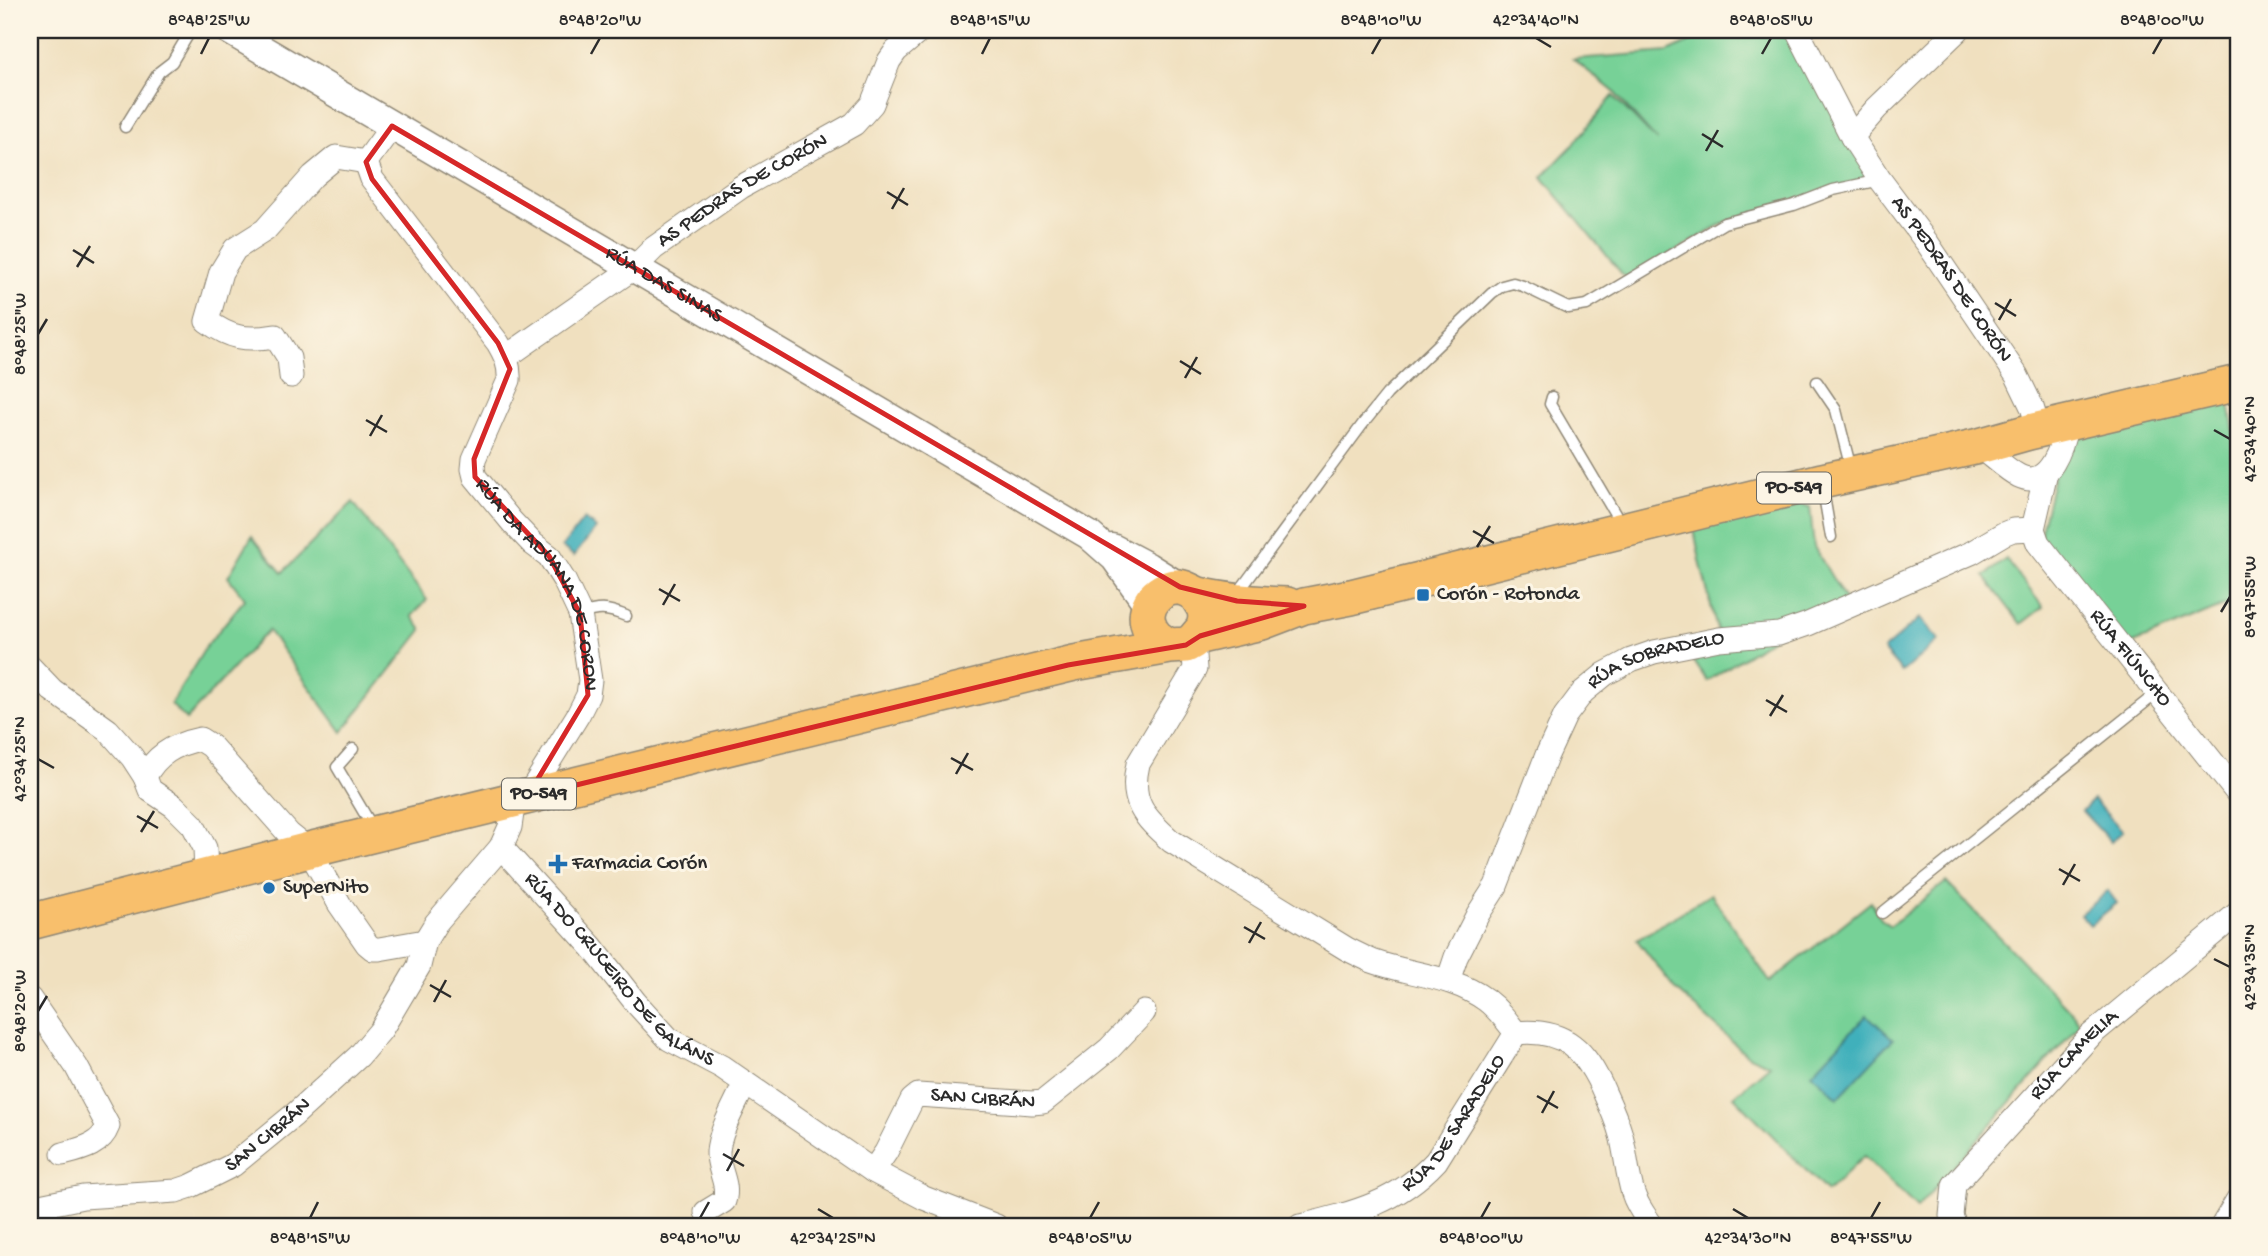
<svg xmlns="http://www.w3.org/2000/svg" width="2268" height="1256" font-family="'Gochi Hand',sans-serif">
<rect width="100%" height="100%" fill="#fcf5e5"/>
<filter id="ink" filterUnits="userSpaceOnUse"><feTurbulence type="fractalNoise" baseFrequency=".0143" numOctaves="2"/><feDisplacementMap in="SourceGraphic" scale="14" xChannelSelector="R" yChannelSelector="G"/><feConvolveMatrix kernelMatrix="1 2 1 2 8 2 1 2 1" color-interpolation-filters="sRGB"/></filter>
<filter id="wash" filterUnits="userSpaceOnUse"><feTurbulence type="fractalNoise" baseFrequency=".00686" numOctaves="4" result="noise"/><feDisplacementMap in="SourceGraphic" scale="28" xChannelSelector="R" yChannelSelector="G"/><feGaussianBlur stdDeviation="1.57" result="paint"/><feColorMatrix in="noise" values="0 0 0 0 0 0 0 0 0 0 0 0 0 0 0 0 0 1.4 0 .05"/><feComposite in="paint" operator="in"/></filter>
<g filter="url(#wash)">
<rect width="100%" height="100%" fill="#f0e0bf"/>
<path fill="#77d197" stroke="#517e61" stroke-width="2" d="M1717,30H1794L1880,180L1724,223L1627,280L1542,177L1572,146L1613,96L1657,141L1613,91L1573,59L1668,52Z
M2226,386L2238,456V600L2122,648L2038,543L2067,423Z
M1768,495L1810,507L1814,547L1849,606L1779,634L1707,681L1684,646L1719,638L1700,561L1691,513Z
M353,502L427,600L412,616L422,630L342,732L268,630L186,720L171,704L207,645L245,599L228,577L252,536L282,573Z
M2006,559L2043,607L2021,624L1984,576Z
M1946,882L2074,1015L2080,1024L1917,1208L1864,1156L1827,1192L1734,1096L1770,1065L1747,1055L1676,990L1637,940L1711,894L1770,982L1871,902L1881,919L1890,926Z"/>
<path fill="#41b0bb" stroke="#366e73" stroke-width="2" d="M584,519L596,528L574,556L562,547Z
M1920,618L1939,640L1902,672L1883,650Z
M2093,800L2123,831L2111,842L2082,811Z
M2108,891L2117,903L2090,925L2080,914Z
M1867,1015L1893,1039L1838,1098L1812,1073Z"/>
</g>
<g filter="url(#ink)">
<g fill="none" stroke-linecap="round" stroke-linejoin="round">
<defs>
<path id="service" d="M125,127L159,72L172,62L191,30
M1817,382L1836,410L1851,469
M1552,397L1550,404L1621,524
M1822,484L1831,537
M1238,598L1243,586L1362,425L1387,394L1492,293L1502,286L1513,283L1523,286L1568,308L1587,305L1724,223L1794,205L1833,190L1880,180
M580,614C599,608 606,608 626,616
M353,749L337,767L373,828
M1882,913L2157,693"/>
<g id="minor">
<path id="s1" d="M1797,30L1852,137L1880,180L1928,244L2017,376L2032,407L2039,430"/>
<path id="s2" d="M392,126L366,162L372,179L498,343C505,355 510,365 509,380L474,459L473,469L475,477L512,522L533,544L549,556L564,580L580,614L590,680L588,695L578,715L527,797"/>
<path d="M1852,137L1876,109L1958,30"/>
<path id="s3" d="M506,357L635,267L654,248L741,187L854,124L872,104L889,61L896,51L921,30"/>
<path d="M291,376L289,358L275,336C246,341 230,338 207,321L221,272L235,249L265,230L313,176L336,157L366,162"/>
<path d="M1979,446C1992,455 2005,469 2019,476C2050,491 2063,444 2067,423"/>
<path id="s4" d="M2046,473L2033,529L2038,543L2238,794"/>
<path d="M1193,641L1195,669L1138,764C1129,802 1144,817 1171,841L1347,949C1355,953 1363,957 1372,961C1410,975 1452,975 1486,1000C1498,1009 1507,1021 1516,1033"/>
<path d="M30,667L52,690L108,730L132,757L145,777"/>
<path id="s5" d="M501,847L592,947L636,1003L669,1039L722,1067L873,1171L924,1198L996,1226"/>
<path d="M206,876L205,848L193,825L174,806L150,790L145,777C156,754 176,744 200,739L211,746L289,834L309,850L340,905L367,944L373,949H379L425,941"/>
<path id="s6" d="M1448,981L1456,957L1478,914L1496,886L1547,755L1565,716L1583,692L1605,674L1631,660L1654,652L1719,639L1779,634L1808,624L1971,553L2003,534L2013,530L2033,529"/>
<path d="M30,999L76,1066L108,1126C101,1145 82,1149 63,1154"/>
<path d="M1516,1033C1565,1028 1587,1051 1605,1094C1611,1107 1617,1121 1621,1135C1626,1154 1627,1174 1633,1193C1637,1206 1645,1216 1652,1226"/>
<path id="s7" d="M873,1171L886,1152L912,1100L918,1095L1032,1103L1043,1102L1109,1049L1144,1012"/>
<path id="s8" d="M30,1208L83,1197L176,1191L191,1186L233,1165L294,1115L359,1056L381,1030L419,966L425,941L436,923L501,847L510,827L514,800"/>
<path d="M706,1212L724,1201C730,1184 717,1169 718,1152C719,1131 737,1102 745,1083"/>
<path id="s9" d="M1300,1226C1354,1213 1397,1203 1436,1161L1516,1033"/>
<path id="s10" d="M1955,1226L1951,1216L1954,1185L2091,1035L2238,913"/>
<path d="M2222,1226L2238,1199"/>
</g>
<g id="tertiary">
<path id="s11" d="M229,30L1089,535L1115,558L1149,606"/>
<path d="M1112,548L1148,567L1180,587"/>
</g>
<path id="primary" d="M1200,636L1262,622L1304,606L1351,597L1822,481L1979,446L2029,432L2238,383
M1170,646C1159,641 1151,635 1148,623C1143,605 1160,586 1179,587C1187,588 1192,593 1199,595C1228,602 1258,604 1287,605
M30,922L309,850L1074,663L1170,646L1186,645L1193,641L1204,628L1206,618L1205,609L1196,594"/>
</defs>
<use href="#service" stroke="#8e8675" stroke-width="13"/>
<use href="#minor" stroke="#8e8675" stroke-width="25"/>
<use href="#tertiary" stroke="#8e8675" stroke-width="31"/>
<use href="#primary" stroke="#8e8675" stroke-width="38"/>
<use href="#service" stroke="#fff" stroke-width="10"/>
<use href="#minor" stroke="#fff" stroke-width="23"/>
<use href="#tertiary" stroke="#fff" stroke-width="28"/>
<use href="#primary" stroke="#f8bf6c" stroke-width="35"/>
</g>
</g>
<path fill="none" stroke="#d62828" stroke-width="5" stroke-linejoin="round" d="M392,126L1180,587L1237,601L1304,606L1200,636L1186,645L1068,665L527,797L588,695L580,614L549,556L475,477L474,459L510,369L498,343L372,179L366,162Z"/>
<path fill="none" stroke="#2b2b2b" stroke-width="2.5" d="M1536,38L1551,47M201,54L209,38M591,54L600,38M982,54L990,38M1372,54L1381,38M1762,54L1771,38M2153,54L2162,38M1702,134L1723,147M1706,151L1718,130M887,192L908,205M892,209L904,188M73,250L94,263M77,267L90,246M1995,303L2016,316M1999,320L2011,299M38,334L47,319M1180,361L1201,374M1185,378L1197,357M366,420L387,432M2214,430L2230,439M370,436L382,415M1473,531L1494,543M1477,547L1490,526M659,589L680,601M663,605L675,584M2221,612L2230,597M1766,700L1787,712M1770,716L1783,695M951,758L973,770M38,759L54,768M956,774L968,753M137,816L158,828M141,832L154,811M2059,869L2080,881M2063,885L2075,864M1244,927L1265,939M1249,943L1261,922M2214,959L2230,967M430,985L451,997M434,1002L446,980M38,1011L47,996M1537,1096L1558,1108M1542,1113L1554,1091M723,1154L744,1166M727,1171L739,1149M818,1209L833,1218M1733,1209L1748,1218M310,1218L318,1202M700,1218L709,1202M1090,1218L1099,1202M1481,1218L1490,1202M1871,1218L1880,1202"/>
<g fill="#1f6fb2" stroke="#fcf5e5" stroke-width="2.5">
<rect x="1416" y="588" width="14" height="14" rx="3.5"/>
<path d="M554.5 853.5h7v7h7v7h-7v7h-7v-7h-7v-7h7z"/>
<circle cx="269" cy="888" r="7"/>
</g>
<g text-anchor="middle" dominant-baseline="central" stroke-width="6" stroke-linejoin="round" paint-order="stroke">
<g fill="#fcf5e5" stroke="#6a6863" stroke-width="2">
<rect x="1757" y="472.5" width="74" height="31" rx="5"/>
<rect x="502" y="778.5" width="74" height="31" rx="5"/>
</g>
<g font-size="19" font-weight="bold" fill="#2b2b2b">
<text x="1794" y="488">PO-549</text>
<text x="539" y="794">PO-549</text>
</g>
<g font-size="21" fill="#2b2b2b" stroke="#fcf5e5">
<text stroke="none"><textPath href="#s3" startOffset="290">AS PEDRAS DE CORÓN</textPath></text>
<text stroke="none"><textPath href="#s1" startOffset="294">AS PEDRAS DE CORÓN</textPath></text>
<text stroke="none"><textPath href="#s11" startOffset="504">RÚA DAS SINAS</textPath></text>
<text stroke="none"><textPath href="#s2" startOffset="542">RÚA DA ADUANA DE CORON</textPath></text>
<text stroke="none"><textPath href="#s4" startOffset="220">RÚA FIÚNCHO</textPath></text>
<text stroke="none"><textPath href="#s6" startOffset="402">RÚA SOBRADELO</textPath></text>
<text stroke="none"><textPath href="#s5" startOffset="172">RÚA DO CRUCEIRO DE GALÁNS</textPath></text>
<text stroke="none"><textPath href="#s10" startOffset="219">RÚA CAMELIA</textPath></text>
<text stroke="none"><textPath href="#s7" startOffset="154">SAN CIBRÁN</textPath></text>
<text stroke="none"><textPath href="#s9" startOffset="194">RÚA DE SARADELO</textPath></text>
<text stroke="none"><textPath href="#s8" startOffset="256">SAN CIBRÁN</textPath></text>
</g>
<g font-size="21" fill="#2b2b2b" stroke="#fcf5e5" text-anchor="start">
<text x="1437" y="595">Corón - Rotonda</text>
<text x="572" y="864">Farmacia Corón</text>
<text x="283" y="888">SuperNito</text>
</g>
</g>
<rect width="2268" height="1256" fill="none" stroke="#fcf5e5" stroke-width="77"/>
<rect x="38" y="38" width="2192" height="1180" fill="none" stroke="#2b2b2b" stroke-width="2.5"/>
<g font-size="18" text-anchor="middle" fill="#2b2b2b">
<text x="209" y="25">8°48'25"W</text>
<text x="600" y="25">8°48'20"W</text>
<text x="990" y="25">8°48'15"W</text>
<text x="1381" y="25">8°48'10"W</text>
<text x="1536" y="25">42°34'40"N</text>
<text x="1771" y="25">8°48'05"W</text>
<text x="2162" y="25">8°48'00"W</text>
<text transform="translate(19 334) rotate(-90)" y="6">8°48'25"W</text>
<text transform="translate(2249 439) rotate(-90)" y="6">42°34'40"N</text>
<text transform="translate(2249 597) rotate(-90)" y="6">8°47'55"W</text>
<text transform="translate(19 759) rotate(-90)" y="6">42°34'25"N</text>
<text transform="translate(2249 967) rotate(-90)" y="6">42°34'35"N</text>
<text transform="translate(19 1011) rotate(-90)" y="6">8°48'20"W</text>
<text x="310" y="1243">8°48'15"W</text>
<text x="700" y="1243">8°48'10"W</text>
<text x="833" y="1243">42°34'25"N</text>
<text x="1090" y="1243">8°48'05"W</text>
<text x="1481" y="1243">8°48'00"W</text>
<text x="1748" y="1243">42°34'30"N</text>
<text x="1871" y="1243">8°47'55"W</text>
</g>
</svg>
